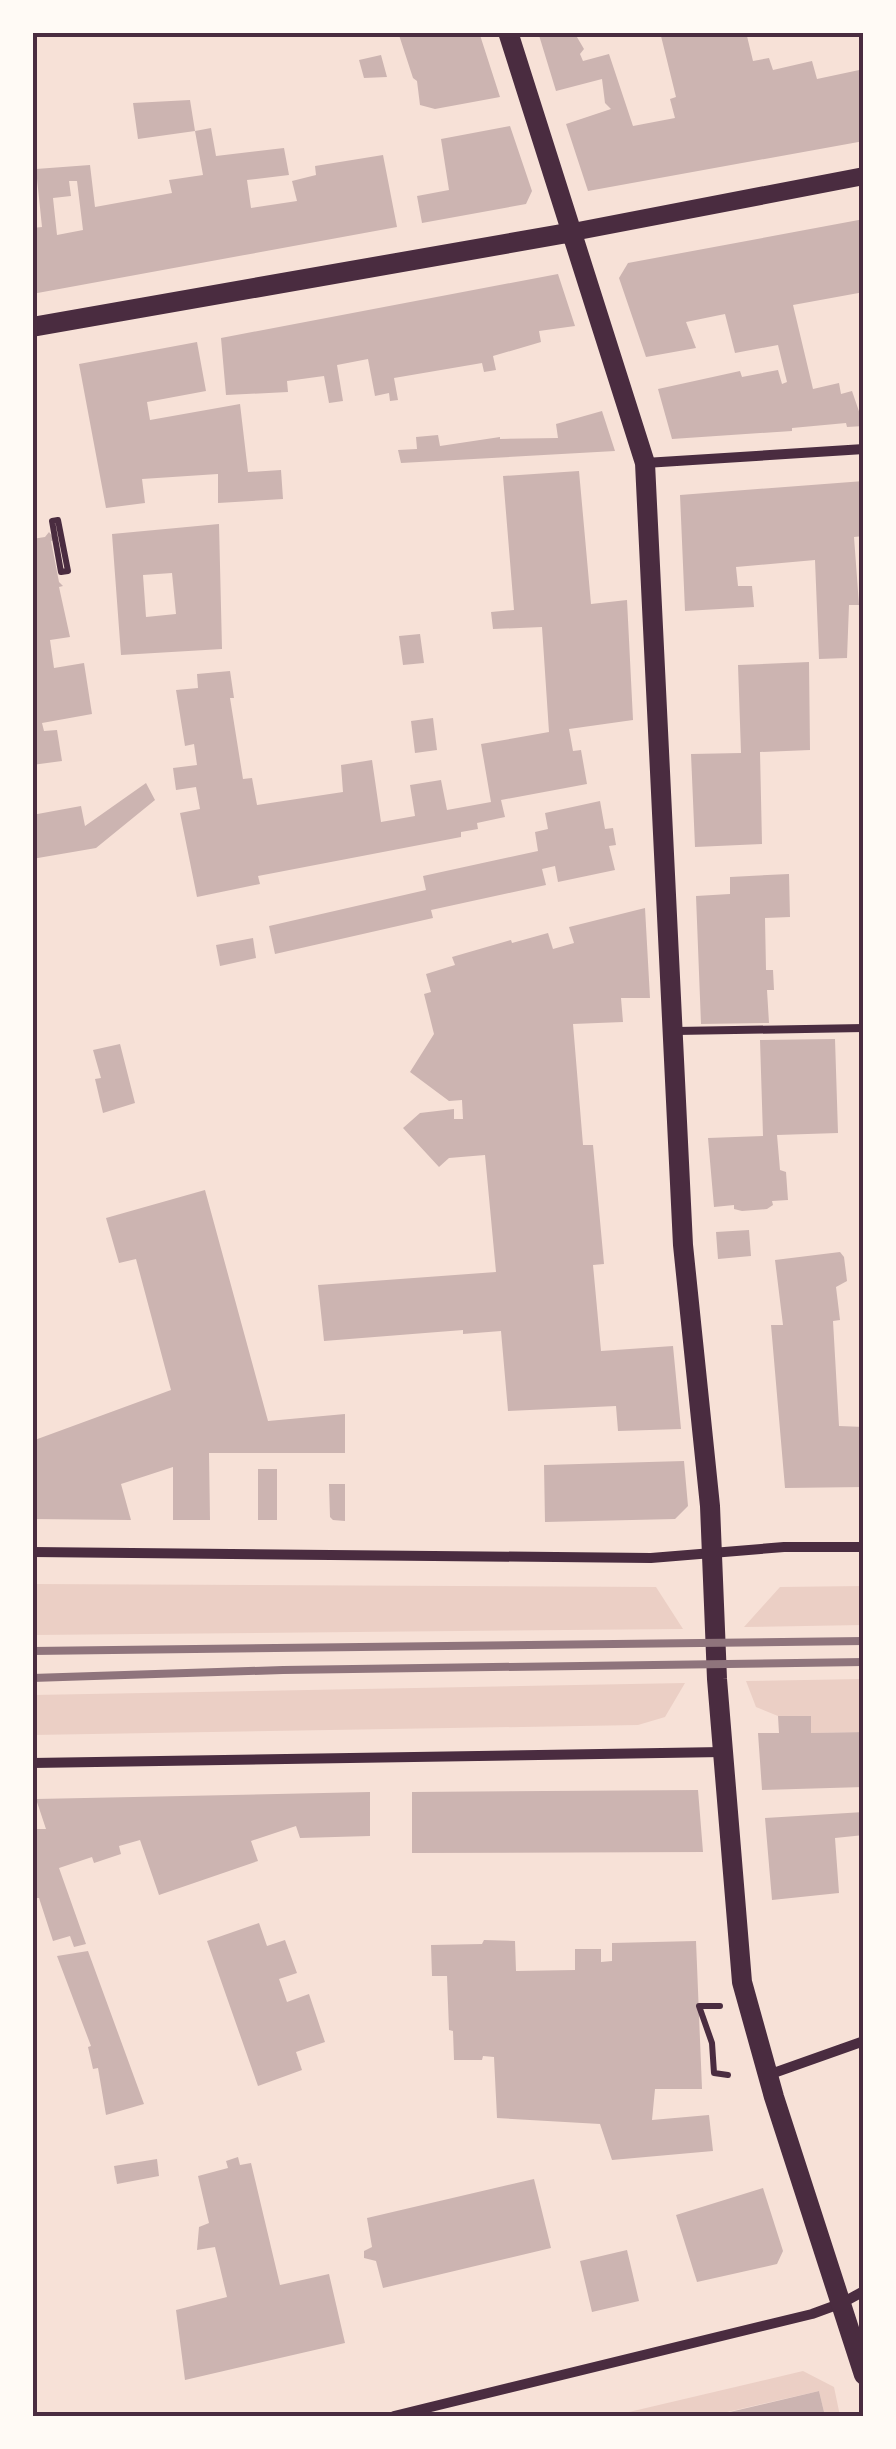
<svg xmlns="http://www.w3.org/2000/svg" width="896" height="2449" font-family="'PT Sans Narrow',sans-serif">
<rect width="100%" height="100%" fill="#f7e1d7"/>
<path fill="#ebcfc5" d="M33,1584L656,1587L683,1629L33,1635Z
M863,1586V1625L744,1627L780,1587Z
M863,1679V1732L811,1733V1716H778L756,1707L746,1681Z
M685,1683L665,1717L638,1725L33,1735V1695Z
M803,2371L834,2387L840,2416H825L819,2391L710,2416H612Z"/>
<path fill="#ccb4b1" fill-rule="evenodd" d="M398,32H479L500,97L435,109L420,105L417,81L413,78Z
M538,32H574L584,49L580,54L583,61L609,54L633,126L675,118L670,99L676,97L660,32H746L753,61L769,58L773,70L812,61L817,79L864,69V141L588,191L566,124L611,109L605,103L602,79L556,91Z
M381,55L387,77L364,78L359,60Z
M190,100L195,131L138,139L133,103Z
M510,126L532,191L526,204L422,223L417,196L449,190L441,139Z
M211,128L216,156L284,148L289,175L247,180L251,208L297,201L292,181L316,175L315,166L383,155L397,227L32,294V228L42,227L36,169L90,165L95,207L172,193L169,180L203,175L195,131ZM69,181H77L83,230L57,235L53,198L71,196Z
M864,219V292L793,305L813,389L839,383L841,394L852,391L864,426L847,427L846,423L792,428V431L672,439L658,389L740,371L742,377L778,370L782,384L787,382L778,345L735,353L725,314L686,322L696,348L646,357L619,278L628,263Z
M558,274L575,326L539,331L541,342L493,356L496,370L484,372L482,363L394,378L398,400L390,401L389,393L375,396L368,359L337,365L343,401L329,403L324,376L287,381L288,392L226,395L221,338Z
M197,342L206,391L147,402L150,420L240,404L248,472L281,470L283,499L218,503V474L142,479L145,503L106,508L79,364Z
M602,411L615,451L401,463L398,450L417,449L416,437L438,435L440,446L500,437V439L558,438L556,424Z
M579,471L591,604L627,600L633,720L569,729L573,751L581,750L587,784L501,800L505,817L477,823L478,829L461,832V837L258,876L260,884L197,897L180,813L200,809L196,787L176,790L173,768L197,765L194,744L185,746L176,690L198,688L197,674L230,671L234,698H230L243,779L252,778L257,805L343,792L341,765L372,760L381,822L415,816L410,785L441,780L447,810L491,802L481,744L549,732L542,627L493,629L491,612L514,610L503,476Z
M864,481V536L854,537L859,605H849L847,658L819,659L815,560L736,567L738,586H752L754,607L685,611L680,495Z
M219,524L222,649L121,655L112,534ZM172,573L176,614L146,617L143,575Z
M49,532L55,540L51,541L59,582L63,586L59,587L70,637L50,640L54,668L84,663L92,714L42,723L44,731L57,730L62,761L32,765V539L45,537Z
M420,634L424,663L403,665L399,636Z
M809,662L810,750L760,752L762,844L695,847L691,754L741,753L738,665Z
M433,718L437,750L415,753L411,721Z
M146,783L155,800L96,848L32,859V815L81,806L85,826Z
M600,801L605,829L613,828L616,845L609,846L615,870L558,882L555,866L542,869L546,885L431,910L433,918L275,954L269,926L426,890L423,876L538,851L535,832L548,829L545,813Z
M789,874L790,917L765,918L766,970H773L774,990H767L769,1023L701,1024L696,896L730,894V877Z
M645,908L650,998H621L623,1022L573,1024L583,1145H593L604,1264L593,1265L601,1351L673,1346L681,1429L618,1431L616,1406L508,1411L501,1331L463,1334V1330L324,1341L318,1285L496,1272L485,1155L449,1158L439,1167L403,1128L420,1113L454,1109V1119H463L462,1100L449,1101L410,1072L434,1034L424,994L431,992L426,974L455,965L452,957L511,940L512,943L548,933L553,949L574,943L569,927Z
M253,938L256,958L220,966L216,945Z
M835,1039L838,1133L777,1135L780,1170L786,1172L788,1200L772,1201L773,1205L767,1209L742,1211L734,1209V1205L714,1207L708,1138L763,1136L760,1040Z
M120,1044L135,1103L103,1113L95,1079L101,1078L93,1050Z
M205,1190L268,1421L345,1414V1453H209L210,1520H173V1467L121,1484L131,1520L32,1519V1441L171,1390L136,1259L119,1263L106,1218Z
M749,1230L751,1256L718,1259L716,1232Z
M840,1252L844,1257L847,1281L836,1287L840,1320L833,1321L839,1426L864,1427V1487L785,1488L771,1325H783L775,1260Z
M684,1461L688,1506L675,1519L545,1522L544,1465Z
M258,1469H277V1520H258Z
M329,1484H345V1521L333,1520L330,1517Z
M778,1716H811V1733L864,1732V1787L762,1790L758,1733H779Z
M698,1790L703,1852L412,1853V1792Z
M370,1792V1836L300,1838L296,1826L251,1841L258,1861L159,1895L140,1840L119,1846L121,1854L94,1863L92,1857L59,1868L86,1944L74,1947L70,1936L53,1941L39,1898H32V1829H46L36,1799Z
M864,1812V1835L835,1838L839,1893L772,1900L765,1818Z
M259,1923L267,1946L285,1940L297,1973L279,1979L287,2002L309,1994L325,2042L296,2052L302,2070L258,2086L207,1941Z
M484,1940L515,1941L516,1971L575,1970V1949H601V1962L612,1961V1943L696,1941L702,2089H655L652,2120L709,2115L713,2151L612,2160L600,2124L497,2118L494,2057L483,2056L482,2060H454L453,2031L449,2030L447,1976H432L431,1945L482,1944Z
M88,1951L144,2104L106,2115L98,2068L93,2069L88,2047L91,2046L57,1956Z
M238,2157L240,2165L251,2163L280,2285L329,2274L345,2343L185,2380L176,2310L227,2297L215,2247L197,2250L199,2227L209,2223L198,2176L228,2168L226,2161Z
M157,2159L159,2176L117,2184L114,2166Z
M534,2179L551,2248L383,2288L376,2261L364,2258V2251L372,2247L367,2218Z
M763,2188L783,2251L777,2264L697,2282L676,2215Z
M627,2250L639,2301L592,2312L580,2261Z
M819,2391L825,2416H717V2415Z"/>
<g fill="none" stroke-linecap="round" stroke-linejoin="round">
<path stroke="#4a2c40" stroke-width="6" d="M52,521L58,520L68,571L61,572
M52,521L61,572
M720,2006H699L712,2043L714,2073L728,2075"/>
<path stroke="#4a2c40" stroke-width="8" d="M676,1031L864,1028"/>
<path stroke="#4a2c40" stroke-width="10" d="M645,463L864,449
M32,1552L651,1558L784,1547H864
M32,1763L723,1752
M768,2075L864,2041
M394,2416L812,2314L842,2303L864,2291"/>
<path stroke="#4a2c40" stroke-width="18" d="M573,232L864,176"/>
<path stroke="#4a2c40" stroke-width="20" d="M508,32L645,463L683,1245L710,1506L717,1679L742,1982L774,2097L864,2375
M32,327L573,232"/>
<path stroke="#8f747c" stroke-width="8" d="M32,1651L864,1641
M32,1678L283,1670L864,1662"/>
</g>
<rect width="896" height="2449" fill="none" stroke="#fffaf5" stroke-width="70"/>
<rect x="35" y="35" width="826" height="2379" fill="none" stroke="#4a2c40" stroke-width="4"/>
</svg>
